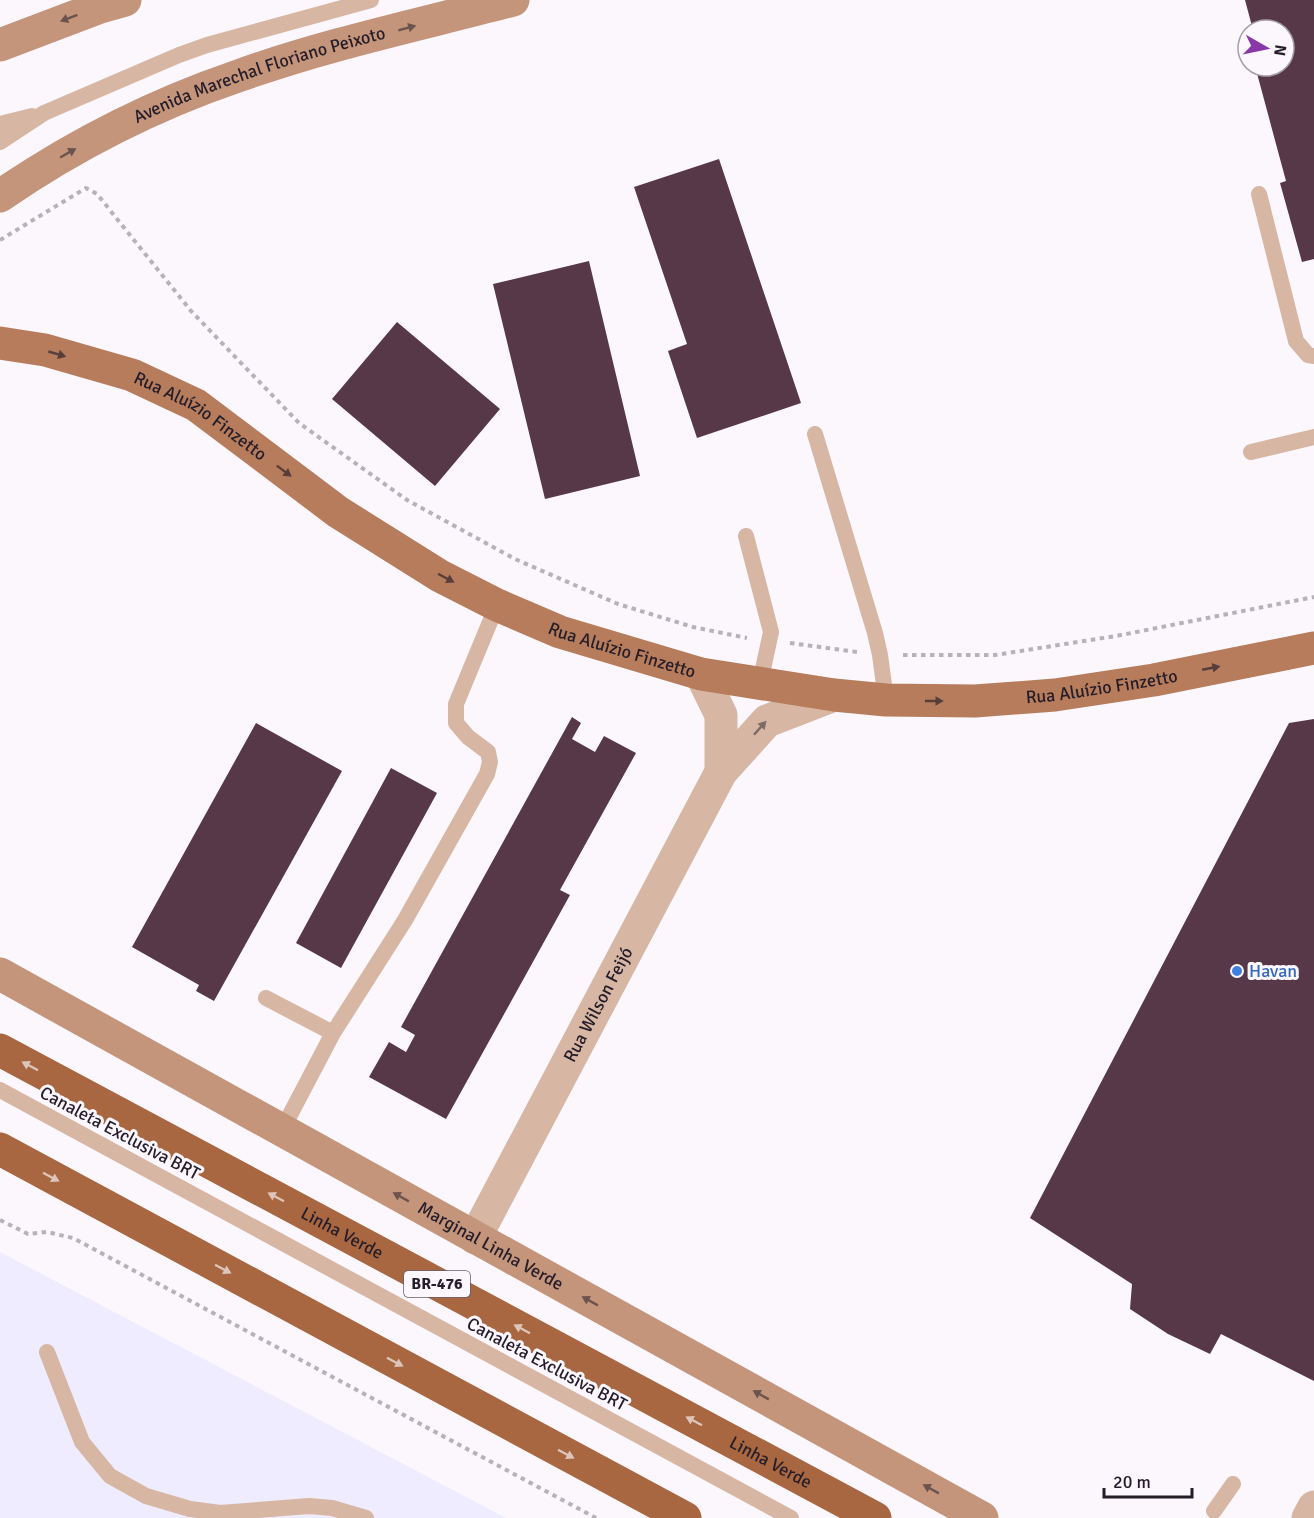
<svg xmlns="http://www.w3.org/2000/svg" width="1314" height="1518" font-family="Signika,sans-serif">
<rect width="100%" height="100%" fill="#fbf7fd"/>
<path fill="#eeecfe" d="M0,1252L506,1518H0Z"/>
<path fill="#573848" d="M1245,0H1314V259L1302,262L1280,183L1286,181L1255,66H1284V30H1253Z
M719,159L801,403L697,438L668,351L687,344L634,187Z
M589,261L640,476L545,499L493,284Z
M397,322L500,409L435,486L332,399Z
M572,717L581,723L572,739L595,752L604,736L636,753L560,890L570,895L446,1119L369,1077L389,1042L406,1052L415,1035L401,1027Z
M1314,719V1381L1221,1334L1210,1354L1168,1334L1130,1309L1132,1284L1030,1218L1289,723Z
M256,723L342,771L214,1001L196,991L199,985L132,947Z
M391,768L437,793L341,968L296,943Z"/>
<g fill="none" stroke-linecap="round" stroke-linejoin="round">
<path stroke="#b7b1b9" stroke-width="4" stroke-dasharray="4.5 4.5" stroke-linecap="butt" d="M0,240L86,188L97,194L191,311L299,423L407,500L515,559L618,604L693,627L747,638
M790,643L857,652
M903,655H995L1116,636L1314,597
M0,1220L28,1234L47,1232L73,1238L596,1518"/>
<path stroke="#d7b6a4" stroke-width="16" d="M0,124L32,116
M0,142L44,113L179,55L207,45L371,0
M1259,194L1296,341L1308,355L1314,356
M815,434L875,633L880,655L886,700
M1251,452L1314,437
M746,536L771,632L760,683
M266,998L333,1033L282,1130
M333,1033L405,920L487,774L490,762L488,752L468,737L456,723V704L497,605
M0,1090L791,1518
M47,1352L82,1442L110,1476L146,1496L190,1509L220,1513L309,1506L332,1508L366,1518
M1214,1511L1233,1484"/>
<g stroke="#d7b6a4" stroke-width="33">
<path d="M701,674L721,715V772"/>
<path id="s1" d="M475,1238L721,772L767,721L834,695"/>
<path d="M1308,1518L1314,1507"/>
</g>
<g stroke="#c4947b" stroke-width="33">
<path d="M0,45L100,7L125,0"/>
<path id="s2" d="M0,196C74,145 153,105 238,76C327,44 422,24 513,0"/>
<path id="s3" d="M0,974L982,1518"/>
</g>
<path stroke="#b67c5c" stroke-width="33" id="s4" d="M0,343L45,350L132,375L196,405L338,512L440,576L497,605L560,632L701,674L834,695L886,700L975,701L1055,695L1154,680L1314,648"/>
<g stroke="#a96741" stroke-width="33">
<path id="s5" d="M0,1050L875,1518"/>
<path d="M0,1149L685,1518"/>
</g>
</g>
<defs><path id="oneway-solid" d="M-6-.8H1V-3.2L6.5 0L1 3.2V.8H-6Z" transform="scale(1.5)"/></defs>
<g fill="#6d534e">
<use href="#oneway-solid" transform="translate(69 18) rotate(159)"/>
<use href="#oneway-solid" transform="translate(407 28) rotate(-15)"/>
<use href="#oneway-solid" transform="translate(68 153) rotate(-30)"/>
<use href="#oneway-solid" transform="translate(401 1197) rotate(-151)"/>
<use href="#oneway-solid" transform="translate(590 1301) rotate(-151)"/>
<use href="#oneway-solid" transform="translate(761 1395) rotate(-151)"/>
<use href="#oneway-solid" transform="translate(931 1489) rotate(-151)"/>
</g>
<g fill="#583e3b">
<use href="#oneway-solid" transform="translate(57 354) rotate(16)"/>
<use href="#oneway-solid" transform="translate(284 471) rotate(37)"/>
<use href="#oneway-solid" transform="translate(446 578) rotate(28)"/>
<use href="#oneway-solid" transform="translate(1211 668) rotate(-11)"/>
<use href="#oneway-solid" transform="translate(934 701)"/>
</g>
<use fill="#7e6a66" href="#oneway-solid" transform="translate(760 728) rotate(-48)"/>
<g fill="#dec5bb">
<use href="#oneway-solid" transform="translate(30 1066) rotate(-152)"/>
<use href="#oneway-solid" transform="translate(51 1177) rotate(28)"/>
<use href="#oneway-solid" transform="translate(276 1197) rotate(-152)"/>
<use href="#oneway-solid" transform="translate(223 1269) rotate(28)"/>
<use href="#oneway-solid" transform="translate(522 1329) rotate(-152)"/>
<use href="#oneway-solid" transform="translate(395 1362) rotate(28)"/>
<use href="#oneway-solid" transform="translate(694 1421) rotate(-152)"/>
<use href="#oneway-solid" transform="translate(566 1454) rotate(28)"/>
</g>
<circle fill="#3f7fe0" stroke="#fbf7fd" stroke-width="2" cx="1237" cy="971" r="6"/>
<g text-anchor="middle" dominant-baseline="central" stroke-width="6" stroke-linejoin="round" paint-order="stroke">
<rect fill="#fbf7fd" stroke="#655e69" stroke-width="1.5" x="404" y="1271" width="66" height="26" rx="4.5"/>
<g font-size="16" font-weight="bold" fill="#251d29">
<text x="437" y="1284">BR-476</text>
</g>
<g font-size="18" fill="#251d29" stroke="#fbf7fd">
<text stroke="none"><textPath href="#s2" startOffset="288">Avenida Marechal Floriano Peixoto</textPath></text>
<text stroke="none"><textPath href="#s4" startOffset="216">Rua Aluízio Finzetto</textPath></text>
<text stroke="none"><textPath href="#s4" startOffset="702">Rua Aluízio Finzetto</textPath></text>
<text stroke="none"><textPath href="#s4" startOffset="1188">Rua Aluízio Finzetto</textPath></text>
<text stroke="none"><textPath href="#s1" startOffset="264">Rua Wilson Feijó</textPath></text>
<text transform="translate(120 1133) rotate(28)">Canaleta Exclusiva BRT</text>
<text stroke="none"><textPath href="#s5" startOffset="388">Linha Verde</textPath></text>
<text stroke="none"><textPath href="#s3" startOffset="561">Marginal Linha Verde</textPath></text>
<text transform="translate(547 1364) rotate(28)">Canaleta Exclusiva BRT</text>
<text stroke="none"><textPath href="#s5" startOffset="874">Linha Verde</textPath></text>
</g>
<g font-size="18" fill="#366cbe" stroke="#fbf7fd" text-anchor="start">
<text x="1249" y="971">Havan</text>
</g>
</g>
<g transform="translate(1266 48) rotate(99)"><circle r="28" fill="#fbf7fd" stroke="#a5a0a8" stroke-width="1.5"/>
<path d="M0-4.5L10 22L0 15L-10 22Z" fill="#8938a8"/>
<text y="-9" font-size="16" font-weight="bold" text-anchor="middle" fill="#251d29">N</text>
</g>
<path d="M1104 1488v9h88v-9" fill="none" stroke="#251d29" stroke-width="3"/>
<text x="1113" y="1488" font-size="18" fill="#251d29" stroke="#fbf7fd" stroke-width="4.5" paint-order="stroke">20 m</text>
</svg>
